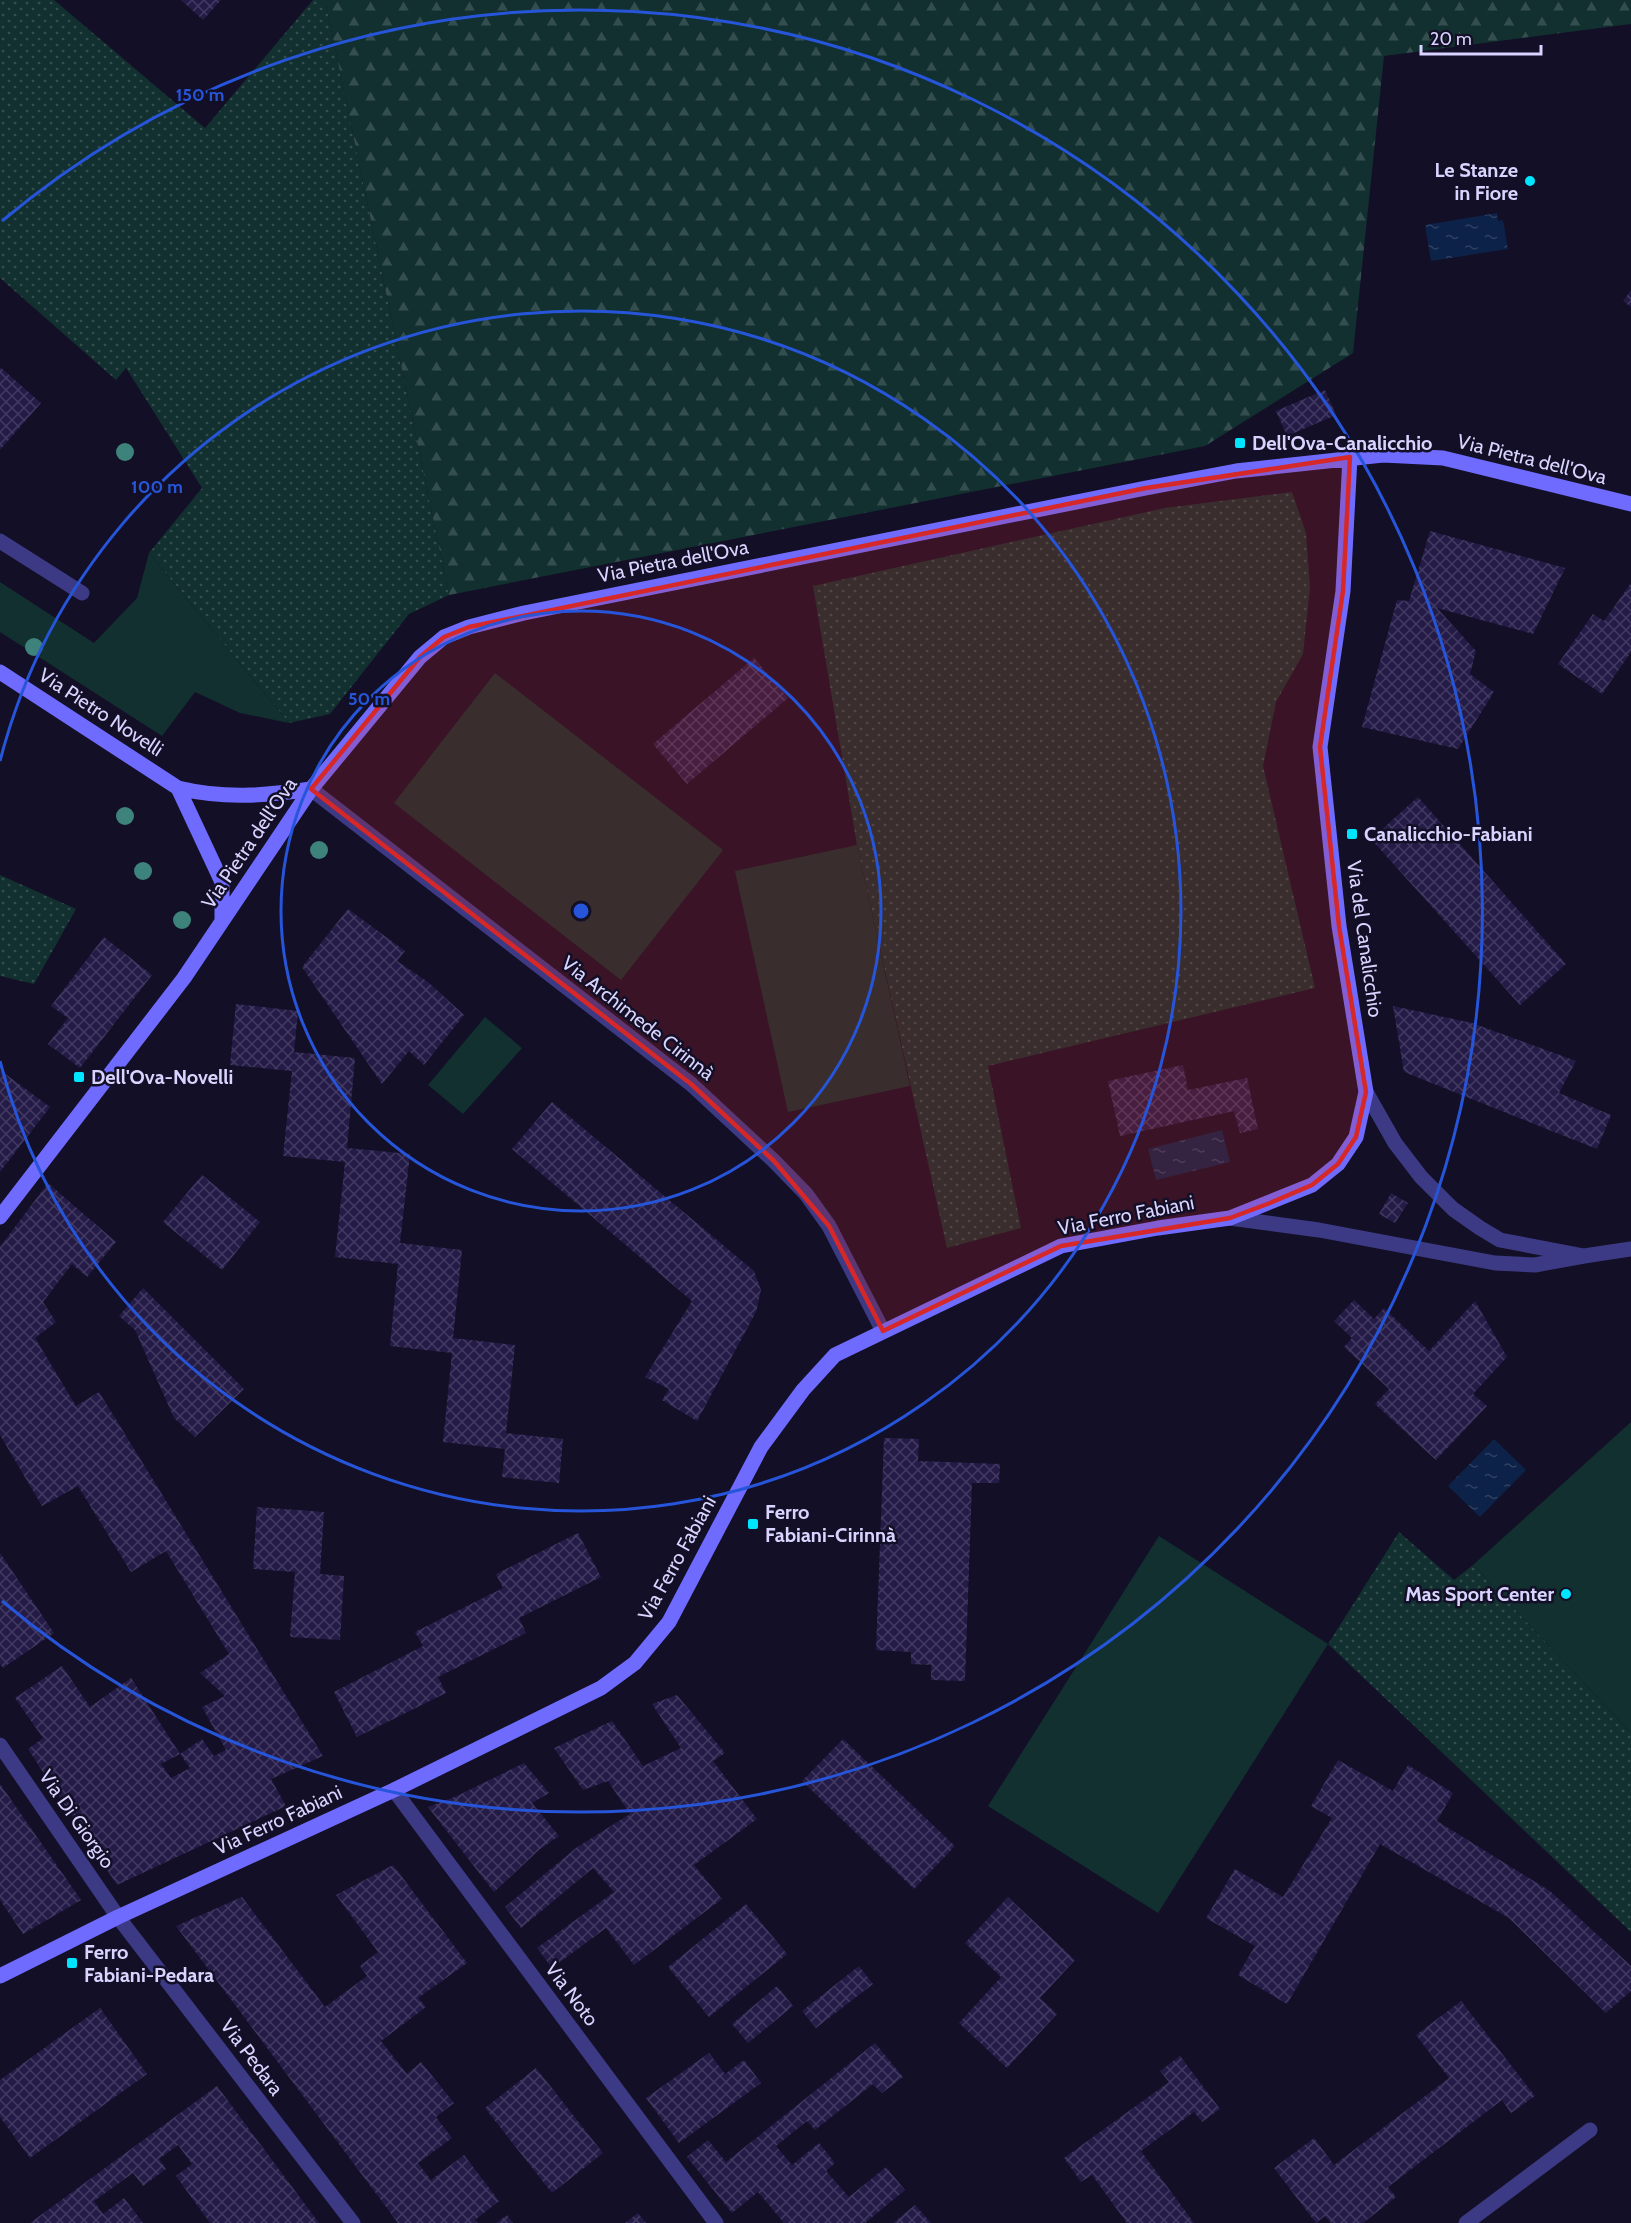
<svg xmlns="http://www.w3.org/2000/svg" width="1631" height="2223" font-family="Cabin,sans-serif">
<defs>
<pattern id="grass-dots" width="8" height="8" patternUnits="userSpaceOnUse" patternTransform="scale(1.5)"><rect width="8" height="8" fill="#12302f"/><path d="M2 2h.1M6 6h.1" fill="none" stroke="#344d4e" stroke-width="1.8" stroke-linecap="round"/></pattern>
<pattern id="forest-firs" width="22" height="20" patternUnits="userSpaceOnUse" patternTransform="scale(1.5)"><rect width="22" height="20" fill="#12302f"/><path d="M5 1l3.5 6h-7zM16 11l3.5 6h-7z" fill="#344d4e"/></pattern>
<pattern id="water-ripples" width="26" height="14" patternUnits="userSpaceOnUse" patternTransform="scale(1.5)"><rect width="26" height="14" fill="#0c2248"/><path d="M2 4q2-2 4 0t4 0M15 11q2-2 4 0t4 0" fill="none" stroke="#2f4163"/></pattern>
<pattern id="building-cross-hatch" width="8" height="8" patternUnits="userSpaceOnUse" patternTransform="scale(1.5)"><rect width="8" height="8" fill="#241b47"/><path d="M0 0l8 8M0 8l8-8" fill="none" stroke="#433b63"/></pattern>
</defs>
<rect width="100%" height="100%" fill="#130f26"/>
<path fill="url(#grass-dots)" d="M0,0H54L205,128L313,0H325L449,595L409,614L330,714L289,723L149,553L202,488L126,368L116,380L0,278Z
M1292,492L1306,533L1310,587L1303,654L1276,702L1263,766L1315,988L988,1066L1021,1228L947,1248L857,845L813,586L1165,508Z
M0,875L76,909L34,984L0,976Z
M1399,1532L1454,1580L1473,1565L1631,1733V1932L1328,1644Z"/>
<path fill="url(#forest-firs)" d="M325,0H1631V24L1384,56L1353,353L1205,446L449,595Z"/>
<path fill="#12302f" d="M149,553L289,723L240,713L195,692L162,736L0,632V582L94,643L137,598Z
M495,673L723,850L621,980L394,803Z
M857,845L910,1086L788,1112L735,871Z
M485,1017L522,1048L463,1114L428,1085Z
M1631,1422V1733L1473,1565Z
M1159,1536L1328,1644L1158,1913L988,1806Z"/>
<path fill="url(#water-ripples)" d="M1497,213L1498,221L1503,220L1508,249L1431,261L1425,225Z
M1222,1130L1230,1162L1156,1180L1148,1149Z
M1494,1439L1526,1470L1480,1517L1448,1486Z"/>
<path fill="url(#building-cross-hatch)" d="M181,0H221L203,20Z
M1631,290V307L1623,301Z
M0,367L41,403L0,450Z
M1325,390L1336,415L1287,436L1276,411Z
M1430,531L1565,568L1533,634L1437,608L1476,651L1470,674L1494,692L1458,749L1362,727L1397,600L1409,601Z
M1631,583V652L1602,694L1558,664L1593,614L1604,621Z
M754,658L788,698L687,784L653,744Z
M1418,797L1566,964L1520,1005L1371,839Z
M348,909L405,951L397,961L428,982L464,1015L424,1065L409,1051L382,1084L302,967Z
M104,937L152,975L80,1068L48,1044L68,1018L51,1006Z
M236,1004L298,1011L294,1052L355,1058L347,1148L410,1154L400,1243L462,1250L453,1338L515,1345L506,1433L563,1439L559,1483L502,1477L505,1449L443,1442L452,1353L390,1346L398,1264L335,1257L345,1162L283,1156L292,1071L230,1065Z
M1393,1006L1472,1023L1576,1061L1559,1093L1611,1115L1597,1149L1404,1072Z
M1183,1065L1188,1090L1247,1078L1258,1129L1240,1133L1234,1111L1120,1136L1108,1081Z
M0,1070L50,1107L0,1172Z
M552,1102L754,1271L761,1290L756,1312L697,1421L662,1400L669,1389L645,1377L692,1301L512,1149Z
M202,1175L260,1222L222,1270L163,1222Z
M48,1183L116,1242L87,1277L72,1264L43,1302L56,1322L35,1338L76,1406L99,1392L323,1756L271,1779L286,1806L117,1885L28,1749L43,1738L15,1698L62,1666L90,1707L131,1678L180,1754L161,1764L171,1778L190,1768L180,1754L202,1739L214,1756L226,1750L202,1707L225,1696L200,1673L229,1654L166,1551L131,1572L78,1486L42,1506L0,1435V1247Z
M1391,1193L1408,1203L1395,1223L1379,1214Z
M143,1288L244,1389L195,1437L174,1418L135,1330L119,1316Z
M1354,1300L1374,1319L1384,1308L1429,1351L1475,1301L1507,1357L1473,1394L1487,1406L1436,1460L1375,1404L1389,1389L1344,1347L1352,1338L1334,1321Z
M884,1438L919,1439L918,1461L1000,1464L999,1483H972L965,1681L931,1680V1665L911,1664V1652L876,1650Z
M257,1507L324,1512L320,1574L344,1576L340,1640L290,1637L295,1572L253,1569Z
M578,1533L601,1577L519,1618L526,1633L438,1677L446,1693L357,1737L334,1692L423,1646L415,1632L503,1588L496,1574Z
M0,1553L54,1633L3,1668L0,1664Z
M677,1695L725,1753L713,1761L757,1819L694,1865L722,1899L634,1965L606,1928L552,1968L537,1948L614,1892L593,1868L521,1928L505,1907L576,1848L630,1814L608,1781L583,1790L554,1748L612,1721L643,1766L681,1748L652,1704Z
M843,1739L955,1846L914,1889L802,1781Z
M1338,1760L1393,1791L1408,1765L1453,1793L1437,1821L1550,1891L1631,1966V1991L1606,2013L1509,1918L1380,1844L1287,2004L1238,1975L1255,1946L1206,1918L1235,1869L1283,1897L1332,1818L1311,1806Z
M524,1763L549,1793L532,1803L559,1836L540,1849L494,1892L428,1807L457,1796Z
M0,1784L81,1900L23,1934L0,1900Z
M393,1865L467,1963L418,1998L426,2007L381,2041L407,2074L421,2062L454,2103L436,2117L452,2138L418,2163L431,2180L464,2155L499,2201L475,2220L478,2223H398L176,1926L242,1897L325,2007L367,1976L360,1966L378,1952L336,1895Z
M1008,1897L1075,1960L1040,1998L1057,2014L1007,2068L959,2023L1001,1977L965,1943Z
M746,1904L787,1954L709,2017L668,1967Z
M859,1966L873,1984L816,2028L802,2011Z
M777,1986L793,2006L748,2043L732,2024Z
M1461,2001L1535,2096L1511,2113L1502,2100L1388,2187L1396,2197L1363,2223H1331L1325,2216L1316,2223L1274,2168L1314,2138L1334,2165L1449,2078L1416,2035Z
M100,2008L147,2074L30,2158L0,2117V2080Z
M875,2043L903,2077L882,2093L873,2084L815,2130L807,2121L776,2146L792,2165L819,2143L835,2163L826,2171L849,2197L886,2167L905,2190L865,2223H784L758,2192L732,2213L687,2157L708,2140L726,2162Z
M709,2053L725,2074L744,2060L761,2083L679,2143L646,2098Z
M1180,2056L1220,2109L1202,2122L1194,2112L1141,2151L1194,2223H1127L1092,2175L1081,2182L1064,2158L1169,2082L1160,2071Z
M536,2068L603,2153L552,2193L485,2108Z
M217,2086L319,2223H210L176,2176L192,2164L178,2145L159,2159L166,2169L143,2186L133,2173L94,2201L103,2214L124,2198L143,2223H30Z
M915,2205L931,2223H893Z
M638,2213L646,2223H625Z
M507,2215L513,2223H496Z"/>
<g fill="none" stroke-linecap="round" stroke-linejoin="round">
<path stroke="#3d3a85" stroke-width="15" d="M0,541L82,593
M311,789L691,1084L774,1161L806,1194L829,1226L883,1331
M1366,1092L1395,1143L1421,1177L1453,1209L1480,1228L1500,1240L1584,1256L1631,1249
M1230,1218L1319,1230L1495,1263L1535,1265L1584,1256
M0,1745L118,1917L353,2223
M394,1790L716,2223
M1466,2223L1590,2130"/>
<path stroke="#6f6bff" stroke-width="15" d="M0,672L178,788C224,799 264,796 311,789
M178,788L222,882V919
M0,1217L184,978L311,789L420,657L444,637L469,627L524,613L1146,488L1236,471L1383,455L1443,458L1631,504
M0,1976L118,1917L394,1790L601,1688L635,1663L669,1622L761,1447L803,1390L835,1355L1061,1246L1158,1228L1230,1218L1312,1185L1338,1164L1356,1137L1366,1092L1339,926L1320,747L1343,591L1350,457"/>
</g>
<g fill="#3d827b">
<circle cx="125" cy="452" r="9"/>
<circle cx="34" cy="647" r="9"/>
<circle cx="125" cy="816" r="9"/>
<circle cx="319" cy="850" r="9"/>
<circle cx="143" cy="871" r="9"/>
<circle cx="182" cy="920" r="9"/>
</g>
<path fill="#d62828" fill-opacity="0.2" stroke="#d62828" stroke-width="4.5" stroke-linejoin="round" d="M1350,457L1343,591L1320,747L1339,926L1366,1092L1356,1137L1338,1164L1312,1185L1270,1203L1230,1218L1061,1246L883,1331L829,1226L774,1161L691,1084L311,789L420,657L444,637L469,627L1146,488Z"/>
<g fill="none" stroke="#2655da" stroke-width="3">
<circle cx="581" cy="911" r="300"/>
<path d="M0 761A600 600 0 1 1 0 1061"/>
<path d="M2 221A901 901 0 1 1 2 1601"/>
</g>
<g fill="#00e5ff" stroke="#130f26" stroke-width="2">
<circle cx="1530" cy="181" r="6"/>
<rect x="1234" y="437" width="12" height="12" rx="3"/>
<rect x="1346" y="828" width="12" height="12" rx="3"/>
<rect x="73" y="1071" width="12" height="12" rx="3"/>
<rect x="747" y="1518" width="12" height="12" rx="3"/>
<circle cx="1566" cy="1594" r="6"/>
<rect x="66" y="1957" width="12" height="12" rx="3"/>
</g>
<g text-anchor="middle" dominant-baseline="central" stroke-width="5" stroke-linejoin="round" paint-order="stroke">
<g font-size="20" font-weight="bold" fill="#d9d4ff" stroke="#130f26" text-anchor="start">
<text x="1518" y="170" text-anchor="end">Le Stanze<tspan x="1518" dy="23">in Fiore</tspan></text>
<text x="1252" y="443">Dell'Ova-Canalicchio</text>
<text x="1364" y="834">Canalicchio-Fabiani</text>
<text x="91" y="1077">Dell'Ova-Novelli</text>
<text x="765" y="1512">Ferro<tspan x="765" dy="23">Fabiani-Cirinnà</tspan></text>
<text x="1554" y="1594" text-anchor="end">Mas Sport Center</text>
<text x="84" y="1952">Ferro<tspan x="84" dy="23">Fabiani-Pedara</tspan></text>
</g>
<g font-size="20" fill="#d9d4ff" stroke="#130f26">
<text transform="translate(1532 459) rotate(14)">Via Pietra dell'Ova</text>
<text transform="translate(673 561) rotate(-11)">Via Pietra dell'Ova</text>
<text transform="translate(101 712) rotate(33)">Via Pietro Novelli</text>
<text transform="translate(249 843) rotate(-56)">Via Pietra dell'Ova</text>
<text transform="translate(1365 939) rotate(82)">Via del Canalicchio</text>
<text transform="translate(638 1018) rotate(38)">Via Archimede Cirinnà</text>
<text transform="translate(1126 1215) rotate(-11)">Via Ferro Fabiani</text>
<text transform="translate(677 1558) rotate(-61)">Via Ferro Fabiani</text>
<text transform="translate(77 1819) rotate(55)">Via Di Giorgio</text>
<text transform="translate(278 1820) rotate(-25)">Via Ferro Fabiani</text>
<text transform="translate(572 1994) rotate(53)">Via Noto</text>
<text transform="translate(252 2057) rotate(53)">Via Pedara</text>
</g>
</g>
<circle cx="581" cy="911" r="9" fill="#2655da" stroke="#130f26" stroke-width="3"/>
<g font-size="18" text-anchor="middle" font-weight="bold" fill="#2655da" stroke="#130f26" stroke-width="5" stroke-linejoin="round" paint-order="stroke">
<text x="200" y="101">150 m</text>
<text x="157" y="493">100 m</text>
<text x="369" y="705">50 m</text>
</g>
<path d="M1421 45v9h120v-9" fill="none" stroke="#d9d4ff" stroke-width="3"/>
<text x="1430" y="45" font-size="18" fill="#d9d4ff" stroke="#130f26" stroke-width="4.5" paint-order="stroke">20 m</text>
</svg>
